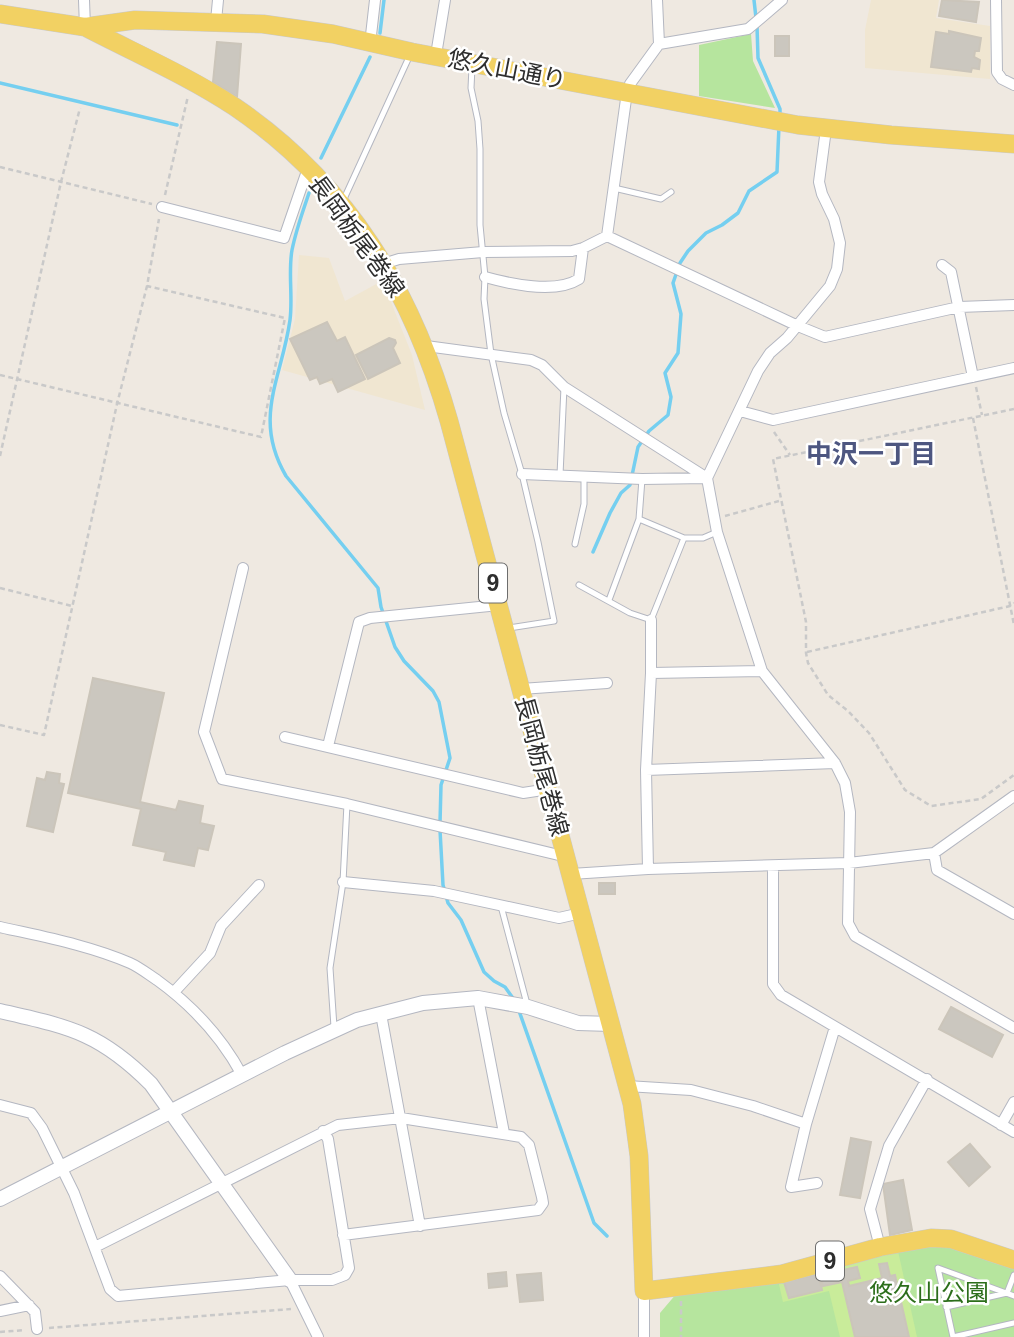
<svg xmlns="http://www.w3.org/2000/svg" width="1014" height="1337" font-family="Helvetica,'Noto Sans JP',sans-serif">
<rect width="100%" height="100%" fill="#efe9e1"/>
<path fill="#f0e6d1" d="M871,0H939L936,18L990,26V79L865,68V30Z
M299,255L329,258L345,301L380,282L391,302L412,355L425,410L282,370L295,319Z"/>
<path fill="#b6e59e" d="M751,34L753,61L775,108L699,96V45Z
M929,1245L955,1248L1014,1269V1337H660V1313L677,1293Z"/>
<path fill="#c9ec9a" d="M898,1251L917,1337H840L829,1291L783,1302L778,1280Z"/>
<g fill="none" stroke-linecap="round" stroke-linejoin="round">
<path stroke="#75cff0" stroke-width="3.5" d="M754,0L756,18
M757,26L758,58L780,109V115
M380,33L384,0
M0,83L177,125
M321,158L370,57
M309,193C303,211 296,230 292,250C288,272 293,297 290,320C282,378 252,418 286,476L378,588L381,607L395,647L404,661L433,691L439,702L450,758L441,785L440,823
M593,552L610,513L621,493L630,485L638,447L649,431L668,415L671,397L665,373L678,353L681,314L673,283L680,263L688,251L706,233L722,225L738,213L749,191L777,172L779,126
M440,830L443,885L448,903L461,920L484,972L494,981L505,987L515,1001
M518,1008L594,1223L607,1236"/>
</g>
<path fill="#cbc7bf" stroke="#cbc5ba" stroke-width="2" d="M942,0L979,2L976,22L939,16Z
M949,31L981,38L979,51H975L974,57L980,60L979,69L972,68L971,72L931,67L936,32L949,34Z
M775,36H789V56H775Z
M217,42L241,44L237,97L213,82Z
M327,322L337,341L345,337L365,379L338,392L332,379L320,384L317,377L310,380L290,339Z
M389,338L395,340L396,343L393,348L400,363L368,379L356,355Z
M93,678L164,693L140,802L176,810L179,801L203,806L200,823L214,826L208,850L198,848L194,866L164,860L166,852L133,845L141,809L68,793Z
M47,772L60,774L59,783L64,784L53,832L27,826L37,778L45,780Z
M599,883H615V894H599Z
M951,1007L1003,1035L992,1057L939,1029Z
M851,1138L871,1142L860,1198L840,1195Z
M970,1144L990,1167L969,1186L948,1162Z
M903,1180L912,1230L890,1235L883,1184Z
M887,1263L890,1276L895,1275L909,1337H855L842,1282L823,1286L820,1275L857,1267L860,1278L848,1281L849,1286L882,1278L879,1264Z
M506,1272L507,1286L489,1288L488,1274Z
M541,1273L543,1300L520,1302L517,1275Z
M818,1274L822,1290L789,1298L784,1282Z"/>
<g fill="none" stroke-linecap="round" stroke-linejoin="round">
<defs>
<path id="service" d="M472,67L471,88L478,121L480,149V225L485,277L484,299L491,354L504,413L522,474L538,542L554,621L509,628
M614,188L661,199L671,192
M343,201L410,55
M560,475L564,387
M684,538H703L717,532
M575,544L584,504V476
M579,585L630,613L651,620L684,538L639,519
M609,600L639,519L642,479
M501,906L527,1004
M334,1027L330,968L343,882L347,804
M946,1307L1007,1293L1014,1275
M953,1337L938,1268L1014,1296
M953,1337L1014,1323"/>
<path id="minor" d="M84,0L85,27
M657,0L659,44
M996,0L997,72L1002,79L1014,85
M216,21L218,0
M370,44L375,0
M436,55L445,0
M162,207L284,238L308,168
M607,236L798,326L825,337L959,307L1014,305
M607,236L627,92L630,84L659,44L748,29L782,0
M383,264L399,259L483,252L572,251L583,248L607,236
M942,265L951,272L973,377
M485,277C510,284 556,294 579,279L583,248
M426,346L531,360L542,365L564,387L707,478L717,532L762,671L835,763L845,783L850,812L848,923L855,936L1014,1028
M740,411L773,420L1014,368
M522,474L642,479L707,478L758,371L770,353L787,338L830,286L837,269L840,243L834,219L822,194L819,182L826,129
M243,568L204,732L222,779L347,804L567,857
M651,673V620
M521,689L607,683
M285,737L523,793L549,789
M328,746L359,622L370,618L499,605
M646,770L835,763
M934,853L937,870L1014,914
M773,866V984L781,995L1014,1132
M648,869L646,770L651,673L762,671
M571,874L648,869L849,863L934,853L1014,796
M343,882L434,891L559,918L581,913
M0,927C44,937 88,945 130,963C139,967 148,974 157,980C193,1006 221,1036 242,1075
M174,992L210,953L221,926L259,885
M478,998L504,1133
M381,1014L420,1226
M627,1086L691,1090L753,1106L806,1124L835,1027
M0,1105L31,1113L42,1128L74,1193L110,1289L118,1296L290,1280H332L345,1275L349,1268L328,1139L323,1131
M806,1124L791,1187L817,1183
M1001,1125L1014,1102
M95,1247L338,1125L401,1118L521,1137L529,1145L542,1197L543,1203L538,1210L343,1235
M880,1247L870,1209L889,1146L927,1079
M0,1276L35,1312L37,1329
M290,1280L318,1337
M644,1291V1337
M0,1311L29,1305"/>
<path id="tertiary" d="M0,1011C69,1027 99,1032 151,1084L290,1280
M0,1199L285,1053L357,1020L423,1003L478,998L528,1007L578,1023L611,1024"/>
<path id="primary" d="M0,14L85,27L135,20L263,24L333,34L412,52L798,125L891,135L1014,144
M85,27C135,53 188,76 235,107C348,184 412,291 449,421L632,1104L639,1156L644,1291L782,1274L880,1247L931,1238L951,1239L1014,1260"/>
</defs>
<use href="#service" stroke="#b4b7c1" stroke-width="7"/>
<use href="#minor" stroke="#b4b7c1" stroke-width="12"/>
<use href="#tertiary" stroke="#b4b7c1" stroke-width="16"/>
<use href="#primary" stroke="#c9c9c9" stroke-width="19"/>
<path stroke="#c9c9c9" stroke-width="2.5" stroke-dasharray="5 3.5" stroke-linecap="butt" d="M0,167L152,204
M165,195L188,96
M0,375L261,437L285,318L147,286
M976,387L982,415
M1014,409L773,459L806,622V653L808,663L828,695L848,711L869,733L905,790L931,806L981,799L1014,775
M973,418L1014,625
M774,432L790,455
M0,456L61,182L80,108
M725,516L779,501
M0,588L72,606
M807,652L1010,606L1014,603
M0,725L44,735L117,404L147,286L159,219
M681,1301V1337
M49,1328L291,1309
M0,1332L25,1330"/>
<use href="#service" stroke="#fff" stroke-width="5"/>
<use href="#minor" stroke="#fff" stroke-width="10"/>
<use href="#tertiary" stroke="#fff" stroke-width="14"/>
<use href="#primary" stroke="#f2d163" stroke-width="18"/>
</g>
<g text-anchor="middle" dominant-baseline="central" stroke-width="5" stroke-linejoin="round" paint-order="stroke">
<g fill="#fff" stroke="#6d6d6d" stroke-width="2">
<rect x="479" y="563.5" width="28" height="39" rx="5"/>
<rect x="816" y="1241.5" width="28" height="39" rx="5"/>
</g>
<g font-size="23" font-weight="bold" fill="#2e2e2e">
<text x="493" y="583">9</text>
<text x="830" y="1261">9</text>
</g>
<g font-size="24" fill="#2e2e2e" stroke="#fff">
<text transform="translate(507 69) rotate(11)">悠久山通り</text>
<text transform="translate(357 236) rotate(54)">長岡栃尾巻線</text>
<text transform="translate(542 766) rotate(75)">長岡栃尾巻線</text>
</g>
<g font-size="24" fill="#2c6e1b" stroke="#fff">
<text x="929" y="1292">悠久山公園</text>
</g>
<g font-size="26" font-weight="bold" fill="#4d5680" stroke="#fff">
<text x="871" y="454">中沢一丁目</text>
</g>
</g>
</svg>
